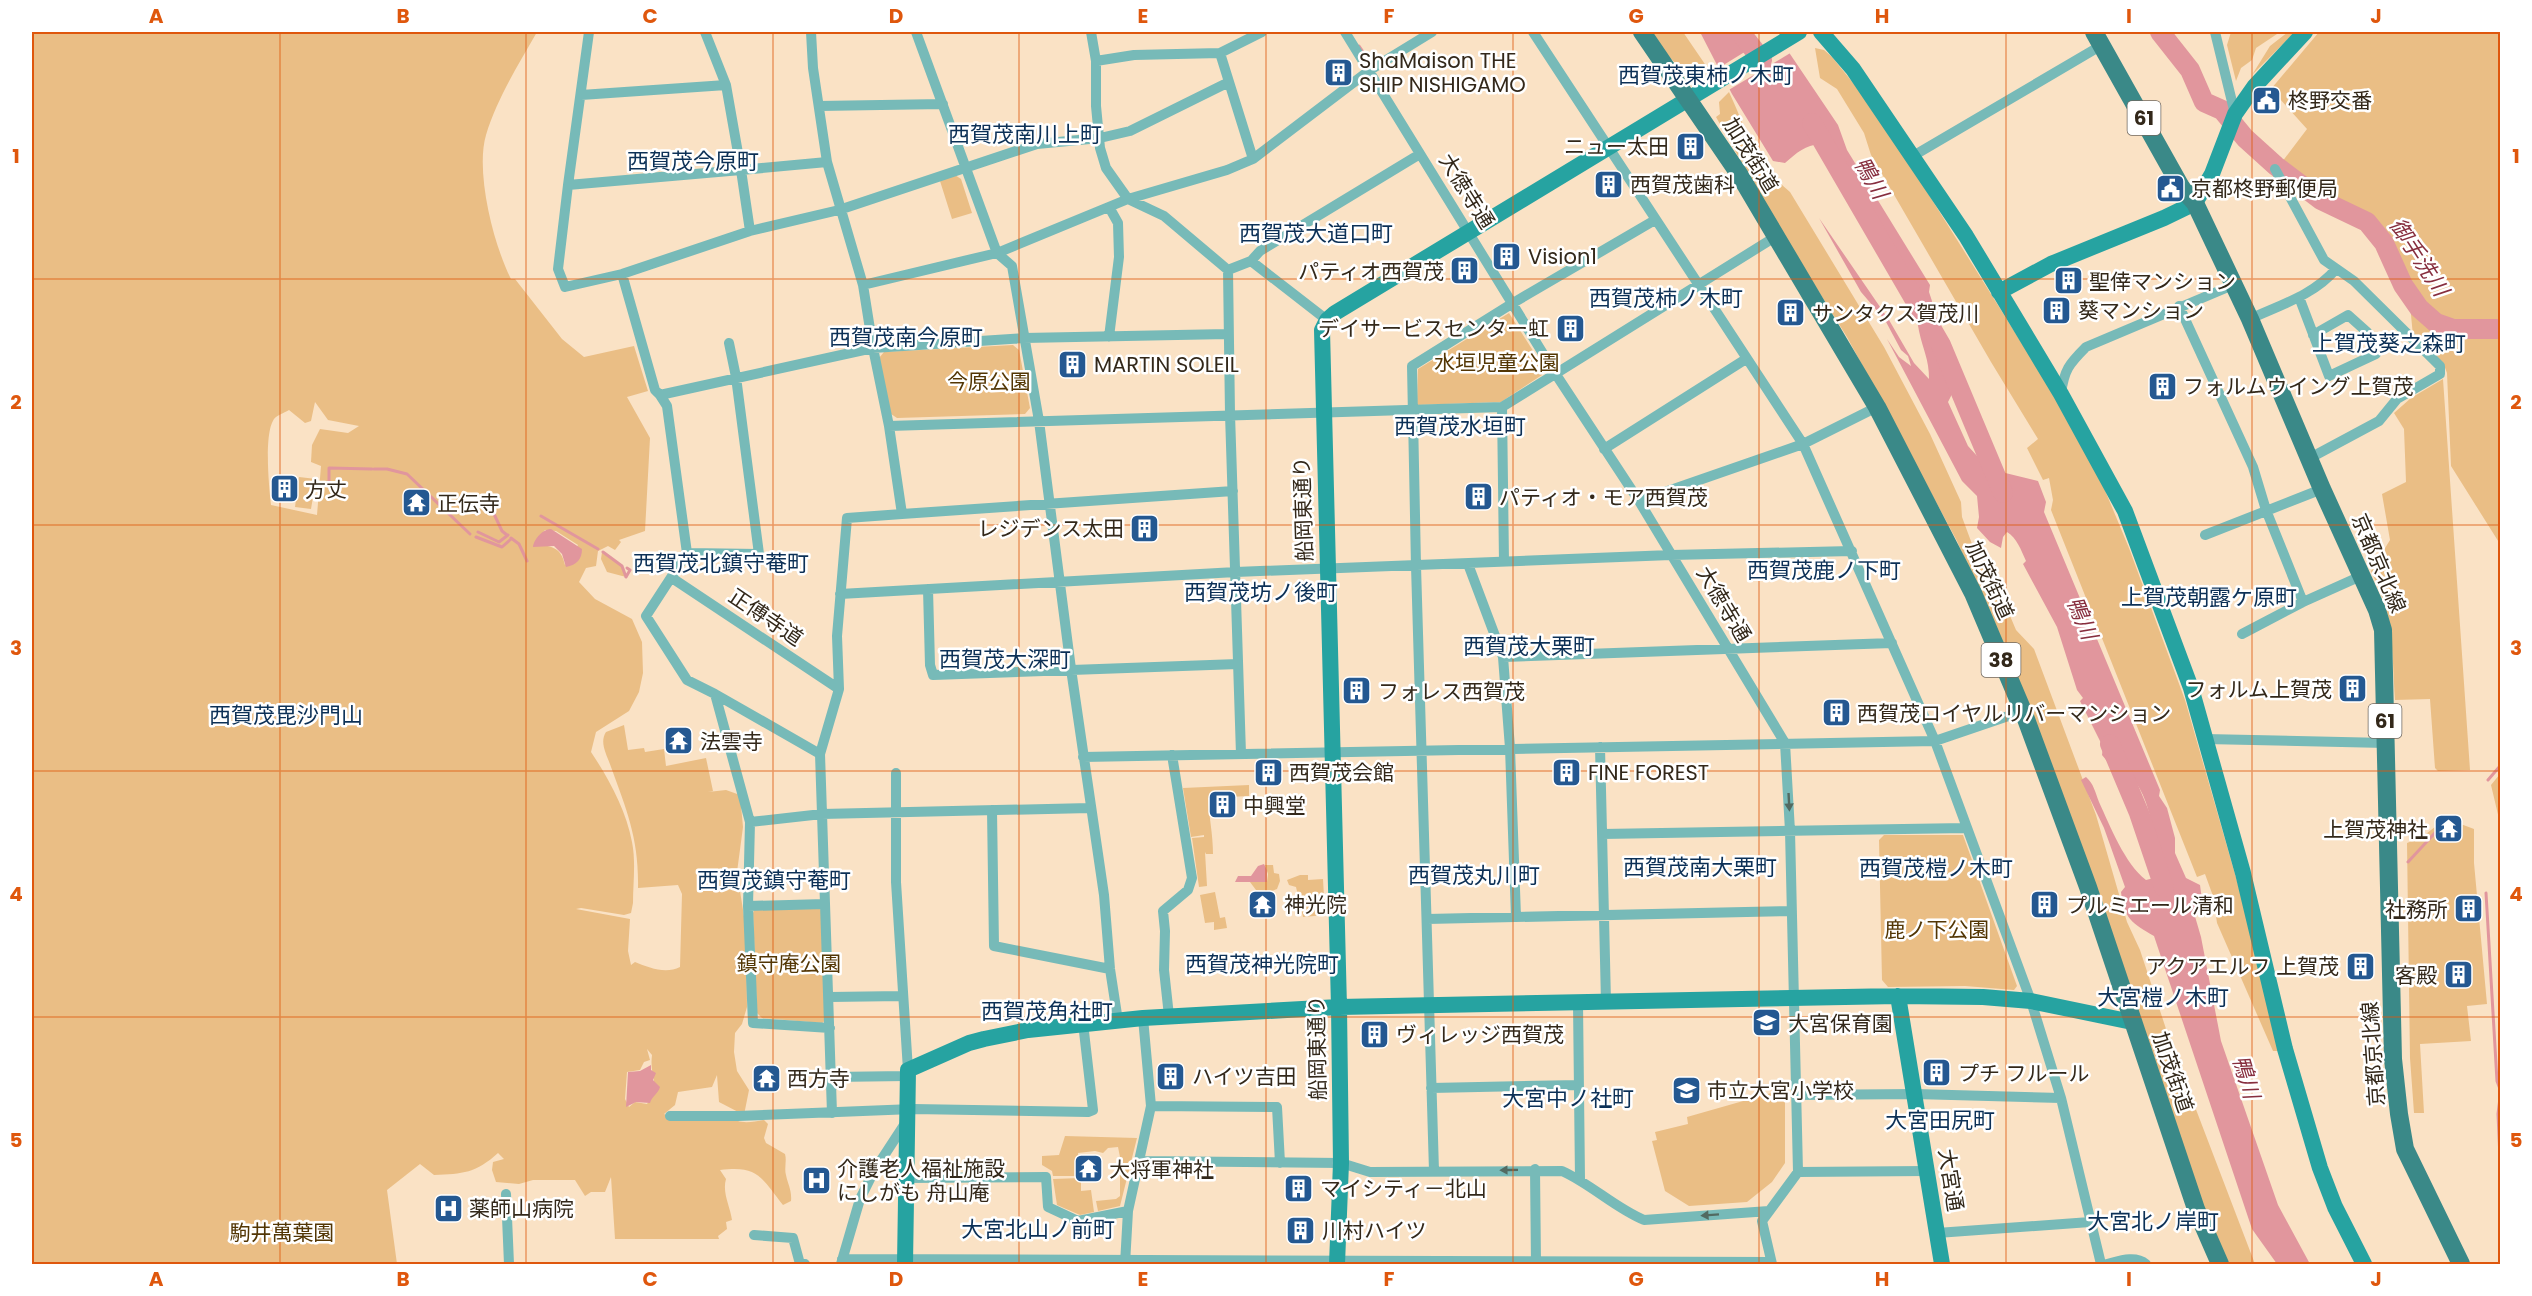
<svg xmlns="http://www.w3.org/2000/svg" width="2532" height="1296" font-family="Poppins,'Noto Sans JP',sans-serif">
<rect width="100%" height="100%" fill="#fae2c5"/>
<path fill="#eabe85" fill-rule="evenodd" d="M32,32H537C518,65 497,99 486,135C475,172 494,246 511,279H515L562,339L584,357L634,346L648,391L627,397L650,438L645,531L619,540L621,542L615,550L608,546L598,551L596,566L586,568L579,582L595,599L632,619L642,642L643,673L639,692L629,711L596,732L591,752C609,779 626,810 632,842C636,862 633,883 633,903L631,913L624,915L581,908L576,909L630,919L628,951L631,965L635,962C649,968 666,974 680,967L682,894L678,885L638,888C639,839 627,811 611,767C607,755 599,743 606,732L624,725L628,750L644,748L645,752L664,749L666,766L706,758L713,791L708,792L726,790L740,795L743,827L737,872L746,929L747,1007L742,1024L735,1033L734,1052L737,1071L749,1090L744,1115L719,1102L717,1075L712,1087L678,1092L675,1105L664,1114L670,1117L728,1116C740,1125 751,1122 764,1120L768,1124L764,1138L766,1143L785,1154C787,1161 784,1168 786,1175C788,1185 792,1190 791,1201L783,1205C761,1177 758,1165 720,1170L726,1179C722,1193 730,1206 732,1220L726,1222L727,1229L718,1236L719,1239H615L611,1177L605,1192H591L585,1196L575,1180H533L519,1184L496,1182L492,1170L493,1162L504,1159L498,1153C476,1173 463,1174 434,1175L420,1164L387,1190L397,1264H32ZM315,402L328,420L359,426L348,433L320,429L312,445L311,462L321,466L317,515L271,505C269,487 263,427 276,417C280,414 286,412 289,410L305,423L311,421ZM545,530L556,531L578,545L565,565C561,546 550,546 534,544ZM647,1049L652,1055C649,1079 662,1084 647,1104L635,1102L629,1107L625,1099L627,1072L640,1070L644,1062L650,1060Z
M1652,32H1683L1711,73C1677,75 1669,57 1652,32Z
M2231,32H2280L2256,48L2252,60L2241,68L2236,81L2227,45Z
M2288,32H2295L2252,75L2270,46Z
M2319,32H2500V544L2451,466L2447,373L2444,365L2413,336L2408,283L2381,232L2358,213L2319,195L2282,162L2307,129L2271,89Z
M1815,48L1824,50L1832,57L1862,94L1897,144L2058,401L2094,464L2129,548L2185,700L2247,916L2280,1051H2273L2217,923L2213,896L2205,874L2197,877L2051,510L2053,500L2049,478L2043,480L2027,448L2038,439L1991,362L1871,155L1864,133L1837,89L1820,78Z
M1729,92C1747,131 1755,163 1790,192L1884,347L1930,434L1961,502L1962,517L1972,544L1981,547L2016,630L2034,649L2096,815L2127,922L2140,950L2171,1044L2255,1264H2224L2030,711L1957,541L1847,337L1773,218L1716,117L1720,114L1719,102Z
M955,175L961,179L972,213L952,219L940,181Z
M1509,313L1544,368L1542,375L1501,402L1417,405L1418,369Z
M1013,345L1019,350L1030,408L1025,414L897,418L891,414L879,358L884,352Z
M2443,379L2470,770L2438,771L2435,768L2430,699L2395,700C2392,649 2394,618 2371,571L2390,540L2382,494L2406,482L2404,429L2394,413L2411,398Z
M299,477L316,479L311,509L295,507Z
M602,552L621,566L626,577L607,572L601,559Z
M2500,774V823L2491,785Z
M1249,785V796L1208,798C1209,817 1213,834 1213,854H1206L1205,852L1207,886L1199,887L1192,838L1204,837V835L1191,837L1183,788Z
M2440,823H2458L2474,829V863L2487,1004L2467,1006L2471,1041L2420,1044L2424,1113H2414L2410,1058L2407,843L2422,837Z
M1884,835H1963L2017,986L2014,990L1965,986L1888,987L1882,980L1879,840Z
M1265,865H1273L1274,873L1279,874L1280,881L1277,889L1269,892L1256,890L1250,882H1267L1268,874Z
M1300,875H1308V880L1323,879L1325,915L1303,917L1296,887L1289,885L1287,880Z
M1215,892L1220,918L1225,917L1227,928L1214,930V922L1205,923L1200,895Z
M816,906L821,910L826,1020L822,1023L762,1018L757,1013L753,913L755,908Z
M1785,1089V1163L1772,1182L1747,1202L1689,1206L1665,1191L1652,1141L1657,1140L1655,1132L1688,1124L1687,1117Z
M1065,1136L1137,1138L1120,1206L1098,1211L1096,1201L1116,1199L1120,1196V1157L1118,1147L1108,1148L1103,1153L1095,1151L1078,1153L1080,1168L1079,1176H1053L1052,1171L1042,1165V1156L1059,1155Z
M1081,1178V1191L1091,1190L1094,1212L1080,1215L1057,1205L1053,1179Z"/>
<path fill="#e1969d" d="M1700,32H1737L1756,48L1788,51L1838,125L1847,150L1930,285L1929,292L1932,301L1930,320L1937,332L1943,359L1955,377L1953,392L1948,402L1968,446L1989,469L2038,481L2046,502L2044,512L2160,790L2159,796L2167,808L2175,838V853L2186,878L2200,885L2202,900L2194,913L2201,937L2221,1041L2278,1205L2310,1264H2277L2252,1229L2154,936C2132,923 2124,919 2121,892L2125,887L2104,828L2081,780L2086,777C2094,784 2095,792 2099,802C2110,826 2125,864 2146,880L2154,878C2158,846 2151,772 2111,766L2102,755L2103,747L2080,701L2083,698L2077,690L2057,627L2023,564L2026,561C2021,550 2017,538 2007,532L2003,537L2001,548L1990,542L1977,528L1979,517L1977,496L1962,481L1887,339L1899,357L1911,366L1908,356L1901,350L1885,320L1861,292L1819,218L1889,320L1914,363L1929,379C1929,359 1923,350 1919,331C1916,317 1919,305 1915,287L1856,182L1827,145C1808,142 1799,151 1785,163L1773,161L1732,94Z
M551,529L582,549C582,559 577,565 566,567L562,554L554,546L533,547C534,539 543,529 551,529Z
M1264,864L1267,870V882H1235L1238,876H1251L1258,866Z
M651,1065V1070L656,1073L653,1080L660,1087C658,1094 652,1096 650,1103L636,1102L626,1107L628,1072L640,1071Z"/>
<path fill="#fae2c5" d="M1756,45L1789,48L1792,52L1727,91L1717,69Z"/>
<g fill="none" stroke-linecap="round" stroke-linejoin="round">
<path stroke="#e1969d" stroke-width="3" d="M1359,46L1370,62
M374,469H387L407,474L470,534
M329,481V468L372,469
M494,514L502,531L507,535
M541,516L598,549
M478,532L499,542L508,535
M476,537L502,547L511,539
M511,538L519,544L527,561
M603,552L622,566L626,577
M626,577L630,570L627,568
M2488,780L2500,766
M2408,862L2445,822
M2486,893L2497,1081L2500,1089
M2500,1098L2498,1114L2500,1158"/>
<path stroke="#e1969d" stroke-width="20" d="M1740,32L1762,60
M2160,32L2190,70L2204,102L2222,110L2245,138L2276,166L2321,200L2367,222L2384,243L2403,285L2419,308L2436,323L2453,329H2500
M1812,123L1941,345L2003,493
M2110,744L2139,813L2164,887"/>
<path stroke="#77bab8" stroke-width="10" d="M705,32L726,85L741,170L827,162
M811,32L813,68L827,162L863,285L873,348L889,426L902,514L847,518L837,636L839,689L820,754L832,1113
M916,32L997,253L1012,266L1039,421L1071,669L1104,895L1110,969L1118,1021
M1091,32L1096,61V106L1100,148L1106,168L1128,199L1227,170L1253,159L1370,70L1432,32
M1345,32L1555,373L1639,501L1785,743L1790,831L1798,1172L1762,1221L1772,1264
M1533,32L1803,444L1935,741L2031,1001L2061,1098L2101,1264
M2215,32L2235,114
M1096,61L1134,55L1220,53
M581,95L726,85
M819,106L943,104
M1913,156L2102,45
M1253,159L1220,53L1262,32
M2275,169L2324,260L2354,281L2440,366V374L2397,399L2379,421L2310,458
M568,185L589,32
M1109,207L1118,223L1119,257L1109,337
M750,231L741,170L568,185L558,269L565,287L622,274L750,231L839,210L1037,144L1100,138L1130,131L1229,82
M1251,261L1260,251L1420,154
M622,274L655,390L660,395
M863,285L997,253L1128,199L1164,216L1228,270
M2299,297L2329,376L2376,354L2367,332L2348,315L2313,335
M2179,306L2253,467L2266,510L2303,602
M2250,319C2280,305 2314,295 2336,269
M729,343L736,377L759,554L687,553L646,616L687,680L715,694L820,754
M2061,394C2064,370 2069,364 2086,347L2233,285
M1502,407L1504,562
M889,426L1502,407L1775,237
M1604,449L1746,359
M1639,501L1803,444L1877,407
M902,514L1233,491
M2205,535L2322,489
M687,553L667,406L660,395L873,348L1024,338L1228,334
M1468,564L1503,657L1510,748L1516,917
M672,578L839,689
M928,589L930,665L933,675L1238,664
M840,594L1236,572L1671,555L1852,551
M2242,634L2303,602L2361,576
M1503,657L1892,643
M715,694L750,822L748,906L753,1023L830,1028
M2205,739L2386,743
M1600,747L1606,1002
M1241,754L1230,414L1228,270L1251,261L1327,320
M1083,757L1935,741L2023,711
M896,773V882L908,1070
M992,810L994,946L1110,969
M750,822L822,814L1090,808
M1602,834L1966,828
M748,906L825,904
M1427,919L1792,911
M830,997L902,996
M1578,1003L1580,1179
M1169,1016L1164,970L1165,931L1163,911L1188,890L1192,878L1172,755
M832,1077L906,1076
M1431,1088L1579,1085
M1795,1095L1915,1094L2061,1098
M1151,1106L1277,1107L1280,1163
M670,1116H738L913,1109L1088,1112L1093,1110L1083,1023
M1139,1161L1341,1163L1370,1172L1562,1171C1591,1184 1615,1208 1644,1220L1769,1211
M1535,1169L1536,1264
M1434,1171L1416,566L1412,366L1513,303L1655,220
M1798,1172L1926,1171
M905,1178L1046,1177L1048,1207L1078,1221L1128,1211
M506,1194L509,1264
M1937,1233L2090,1222
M754,1235L793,1238L800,1264H805
M842,1259L1771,1262
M841,1264L860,1199L874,1171L906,1122
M1125,1264L1128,1211L1151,1106L1143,1018
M2107,1264C2119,1261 2135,1255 2146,1264"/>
<path stroke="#26a3a1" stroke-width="16" d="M1821,32L1853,69L1966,236L2061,394L2125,511L2191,688L2243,873L2285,1049L2320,1168L2335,1207L2364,1264
M1999,292L2051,264L2164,218L2195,203L2212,174L2235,114L2254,87L2305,32
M1898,996L1942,1264
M905,1264L908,1070L969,1043L984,1039L1028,1030L1143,1018L1339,1007L1898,996L1983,997L2031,1001L2132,1022
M1337,1264L1341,1163L1339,1007L1322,330L1327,320L1335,313L1799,32"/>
<path stroke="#3a8988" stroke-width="18" d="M1642,32L1739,174L1877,407L1973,593L2023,711L2088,887L2196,1209L2220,1264
M2094,32L2181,187L2195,203L2250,319L2322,489L2377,610L2383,630L2393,1059L2399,1114L2405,1149L2461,1264"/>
</g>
<defs><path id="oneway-solid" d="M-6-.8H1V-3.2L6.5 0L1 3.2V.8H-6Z" transform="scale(1.5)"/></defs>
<g fill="#526a61">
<use href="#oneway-solid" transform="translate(1789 802) rotate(87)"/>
<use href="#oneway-solid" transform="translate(1509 1170) rotate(179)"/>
<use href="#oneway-solid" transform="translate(1710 1215) rotate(176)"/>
</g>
<path fill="none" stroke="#df570d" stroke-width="1.5" stroke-opacity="0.55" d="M280,32V1264M526,32V1264M773,32V1264M1019,32V1264M1266,32V1264M1513,32V1264M1759,32V1264M2006,32V1264M2252,32V1264M32,279H2500M32,525H2500M32,771H2500M32,1017H2500"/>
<defs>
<symbol id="building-square" viewBox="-11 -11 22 22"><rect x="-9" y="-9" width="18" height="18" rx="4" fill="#245891" stroke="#fff"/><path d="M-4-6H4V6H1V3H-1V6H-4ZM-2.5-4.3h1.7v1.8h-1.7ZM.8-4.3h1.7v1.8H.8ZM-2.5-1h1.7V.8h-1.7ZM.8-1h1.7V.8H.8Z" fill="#fff"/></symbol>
<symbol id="civic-square" viewBox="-11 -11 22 22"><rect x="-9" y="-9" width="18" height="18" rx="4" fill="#245891" stroke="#fff"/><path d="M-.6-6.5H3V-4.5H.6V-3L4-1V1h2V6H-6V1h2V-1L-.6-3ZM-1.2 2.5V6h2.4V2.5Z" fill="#fff"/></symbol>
<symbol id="temple-square" viewBox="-11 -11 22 22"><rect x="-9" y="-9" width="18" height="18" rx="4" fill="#245891" stroke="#fff"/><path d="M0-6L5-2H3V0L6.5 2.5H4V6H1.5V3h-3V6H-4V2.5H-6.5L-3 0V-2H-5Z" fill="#fff"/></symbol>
<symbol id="school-square" viewBox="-11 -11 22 22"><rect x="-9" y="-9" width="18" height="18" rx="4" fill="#245891" stroke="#fff"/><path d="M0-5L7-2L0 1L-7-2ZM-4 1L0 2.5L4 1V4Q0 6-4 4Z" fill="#fff"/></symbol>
<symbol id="hospital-square" viewBox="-11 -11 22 22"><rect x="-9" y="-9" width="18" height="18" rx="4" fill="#245891" stroke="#fff"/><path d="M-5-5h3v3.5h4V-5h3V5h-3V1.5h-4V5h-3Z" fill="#fff"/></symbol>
</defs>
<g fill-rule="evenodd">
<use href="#building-square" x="1322" y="56" width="33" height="33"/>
<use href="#civic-square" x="2250" y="84" width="33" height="33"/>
<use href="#building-square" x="1674" y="130" width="33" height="33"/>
<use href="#building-square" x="1592" y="168" width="33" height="33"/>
<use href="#civic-square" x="2154" y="172" width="33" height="33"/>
<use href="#building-square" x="1490" y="240" width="33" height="33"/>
<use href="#building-square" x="1448" y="254" width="33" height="33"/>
<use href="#building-square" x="2052" y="264" width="33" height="33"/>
<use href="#building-square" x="2040" y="294" width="33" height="33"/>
<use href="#building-square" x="1774" y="296" width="33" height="33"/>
<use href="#building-square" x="1554" y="312" width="33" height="33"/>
<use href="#building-square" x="1056" y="348" width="33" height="33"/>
<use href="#building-square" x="2146" y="370" width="33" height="33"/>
<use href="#building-square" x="268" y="472" width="33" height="33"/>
<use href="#building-square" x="1462" y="480" width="33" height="33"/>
<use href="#temple-square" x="400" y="486" width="33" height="33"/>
<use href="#building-square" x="1128" y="512" width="33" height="33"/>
<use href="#building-square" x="2336" y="672" width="33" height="33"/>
<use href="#building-square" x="1340" y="674" width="33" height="33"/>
<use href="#building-square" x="1820" y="696" width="33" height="33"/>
<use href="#temple-square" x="662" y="724" width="33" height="33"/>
<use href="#building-square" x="1252" y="756" width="33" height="33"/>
<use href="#building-square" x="1550" y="756" width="33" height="33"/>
<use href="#building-square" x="1206" y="788" width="33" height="33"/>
<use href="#temple-square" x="2432" y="812" width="33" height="33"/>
<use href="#temple-square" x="1246" y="888" width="33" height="33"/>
<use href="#building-square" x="2028" y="888" width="33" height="33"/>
<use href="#building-square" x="2452" y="892" width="33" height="33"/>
<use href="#building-square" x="2344" y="950" width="33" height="33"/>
<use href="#building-square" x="2442" y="958" width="33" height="33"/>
<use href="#school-square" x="1750" y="1006" width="33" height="33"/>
<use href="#building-square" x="1358" y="1018" width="33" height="33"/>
<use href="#building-square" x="1920" y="1056" width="33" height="33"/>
<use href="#building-square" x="1154" y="1060" width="33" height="33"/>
<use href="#temple-square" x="750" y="1062" width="33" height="33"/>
<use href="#school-square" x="1670" y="1074" width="33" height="33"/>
<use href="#temple-square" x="1072" y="1152" width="33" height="33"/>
<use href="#hospital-square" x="800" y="1164" width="33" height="33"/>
<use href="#building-square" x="1282" y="1172" width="33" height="33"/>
<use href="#hospital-square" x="432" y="1192" width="33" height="33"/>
<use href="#building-square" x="1284" y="1214" width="33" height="33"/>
</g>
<g text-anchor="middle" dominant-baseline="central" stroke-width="5" stroke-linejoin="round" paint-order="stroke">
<g fill="#fff" stroke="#70685f" stroke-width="1.5">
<rect x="2127.5" y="101" width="33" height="34" rx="4.5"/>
<rect x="1981.5" y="643" width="39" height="34" rx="4.5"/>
<rect x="2368.5" y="704" width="33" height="34" rx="4.5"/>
</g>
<g font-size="20" font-weight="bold" fill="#33281a">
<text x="2144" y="118">61</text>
<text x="2001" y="660">38</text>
<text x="2385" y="721">61</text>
</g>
<g font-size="21" fill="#33281a" stroke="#fff" text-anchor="start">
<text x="1359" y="60">ShaMaison THE<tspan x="1359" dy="24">SHIP NISHIGAMO</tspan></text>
<text x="2288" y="100">柊野交番</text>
<text x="1669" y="146" text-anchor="end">ニュー太田</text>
<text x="1630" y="184">西賀茂歯科</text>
<text x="2191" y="188">京都柊野郵便局</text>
<text x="1528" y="256">Vision1</text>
<text x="1444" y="271" text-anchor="end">パティオ西賀茂</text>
<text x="2089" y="281">聖倖マンション</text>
<text x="2078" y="310">葵マンション</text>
<text x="1812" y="313">サンタクス賀茂川</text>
<text x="1549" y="328" text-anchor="end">デイサービスセンター虹</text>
<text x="1094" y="364">MARTIN SOLEIL</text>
<text x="2183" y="386">フォルムウイング上賀茂</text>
<text x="305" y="489">方丈</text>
<text x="1499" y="497">パティオ・モア西賀茂</text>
<text x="437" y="503">正伝寺</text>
<text x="1124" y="528" text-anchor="end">レジデンス太田</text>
<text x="2332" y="689" text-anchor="end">フォルム上賀茂</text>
<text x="1378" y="691">フォレス西賀茂</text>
<text x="1857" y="713">西賀茂ロイヤルリバーマンション</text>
<text x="700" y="741">法雲寺</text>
<text x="1289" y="772">西賀茂会館</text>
<text x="1588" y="772">FINE FOREST</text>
<text x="1243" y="805">中興堂</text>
<text x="2428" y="829" text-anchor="end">上賀茂神社</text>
<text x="1284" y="904">神光院</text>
<text x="2066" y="905">プルミエール清和</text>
<text x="2448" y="909" text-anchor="end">社務所</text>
<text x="2339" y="966" text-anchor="end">アクアエルフ 上賀茂</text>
<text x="2437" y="975" text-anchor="end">客殿</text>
<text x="1788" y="1023">大宮保育園</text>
<text x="1396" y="1034">ヴィレッジ西賀茂</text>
<text x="1958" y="1073">プチ フルール</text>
<text x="1192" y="1076">ハイツ吉田</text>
<text x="787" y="1078">西方寺</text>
<text x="1707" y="1090">市立大宮小学校</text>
<text x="837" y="1168">介護老人福祉施設<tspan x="837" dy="24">にしがも 舟山庵</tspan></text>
<text x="1109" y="1169">大将軍神社</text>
<text x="1320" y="1188">マイシティ－北山</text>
<text x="469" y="1208">薬師山病院</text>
<text x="1322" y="1230">川村ハイツ</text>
</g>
<g font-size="21" fill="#33281a" stroke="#fff">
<text transform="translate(1751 155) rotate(58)">加茂街道</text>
<text transform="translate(1467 191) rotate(58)">大徳寺通</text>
<text transform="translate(1303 509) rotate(-92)">船岡東通り</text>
<text transform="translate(2379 563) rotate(67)">京都京北線</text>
<text transform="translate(1990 580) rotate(65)">加茂街道</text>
<text transform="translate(1724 604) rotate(59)">大徳寺通</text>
<text transform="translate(766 617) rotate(34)">正傅寺道</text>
<text transform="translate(1317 1048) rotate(-91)">船岡東通り</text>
<text transform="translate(2373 1054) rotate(-94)">京都京北線</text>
<text transform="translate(2173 1072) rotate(71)">加茂街道</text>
<text transform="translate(1951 1180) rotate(81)">大宮通</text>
</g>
<g font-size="21" fill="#533604" stroke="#fff">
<text x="1497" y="362">水垣児童公園</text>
<text x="989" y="381">今原公園</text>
<text x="1937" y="929">鹿ノ下公園</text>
<text x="789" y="963">鎮守庵公園</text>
<text x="282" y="1232">駒井萬葉園</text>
</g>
<g font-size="22" fill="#0c3056" stroke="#fff">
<text x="1706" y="75">西賀茂東柿ノ木町</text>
<text x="1025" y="134">西賀茂南川上町</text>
<text x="693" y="161">西賀茂今原町</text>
<text x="1316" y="233">西賀茂大道口町</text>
<text x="1666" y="298">西賀茂柿ノ木町</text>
<text x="906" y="337">西賀茂南今原町</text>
<text x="2389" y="343">上賀茂葵之森町</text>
<text x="1460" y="426">西賀茂水垣町</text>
<text x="721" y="563">西賀茂北鎮守菴町</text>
<text x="1824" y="570">西賀茂鹿ノ下町</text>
<text x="1261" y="592">西賀茂坊ノ後町</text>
<text x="2209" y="597">上賀茂朝露ケ原町</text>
<text x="1529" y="646">西賀茂大栗町</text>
<text x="1005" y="659">西賀茂大深町</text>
<text x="286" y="715">西賀茂毘沙門山</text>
<text x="1700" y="867">西賀茂南大栗町</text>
<text x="1936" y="868">西賀茂榿ノ木町</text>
<text x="1474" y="875">西賀茂丸川町</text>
<text x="774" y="880">西賀茂鎮守菴町</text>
<text x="1262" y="964">西賀茂神光院町</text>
<text x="2163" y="997">大宮榿ノ木町</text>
<text x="1047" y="1011">西賀茂角社町</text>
<text x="1568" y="1098">大宮中ノ社町</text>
<text x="1940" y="1120">大宮田尻町</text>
<text x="2153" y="1221">大宮北ノ岸町</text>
<text x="1038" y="1229">大宮北山ノ前町</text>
</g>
<g font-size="22" font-style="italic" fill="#872e3e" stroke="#fff">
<text transform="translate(1871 178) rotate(60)">鴨川</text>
<text transform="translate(2419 257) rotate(57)">御手洗川</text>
<text transform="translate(2082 618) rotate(67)">鴨川</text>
<text transform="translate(2246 1077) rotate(73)">鴨川</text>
</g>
</g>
<rect width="2532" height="1296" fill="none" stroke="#ffffff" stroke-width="66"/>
<rect x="33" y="33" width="2466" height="1230" fill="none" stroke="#df570d" stroke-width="2"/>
<g font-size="20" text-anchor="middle" font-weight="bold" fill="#df570d">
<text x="156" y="23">A</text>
<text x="403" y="23">B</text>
<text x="650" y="23">C</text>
<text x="896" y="23">D</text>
<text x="1143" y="23">E</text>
<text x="1389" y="23">F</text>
<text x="1636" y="23">G</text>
<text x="1882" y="23">H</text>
<text x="2129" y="23">I</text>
<text x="2376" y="23">J</text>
<text x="16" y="163">1</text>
<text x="2516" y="163">1</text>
<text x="16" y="409">2</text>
<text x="2516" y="409">2</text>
<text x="16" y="655">3</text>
<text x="2516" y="655">3</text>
<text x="16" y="901">4</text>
<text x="2516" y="901">4</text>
<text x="16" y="1147">5</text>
<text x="2516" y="1147">5</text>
<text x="156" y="1286">A</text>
<text x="403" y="1286">B</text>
<text x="650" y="1286">C</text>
<text x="896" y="1286">D</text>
<text x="1143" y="1286">E</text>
<text x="1389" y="1286">F</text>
<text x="1636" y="1286">G</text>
<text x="1882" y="1286">H</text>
<text x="2129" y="1286">I</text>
<text x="2376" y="1286">J</text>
</g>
</svg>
